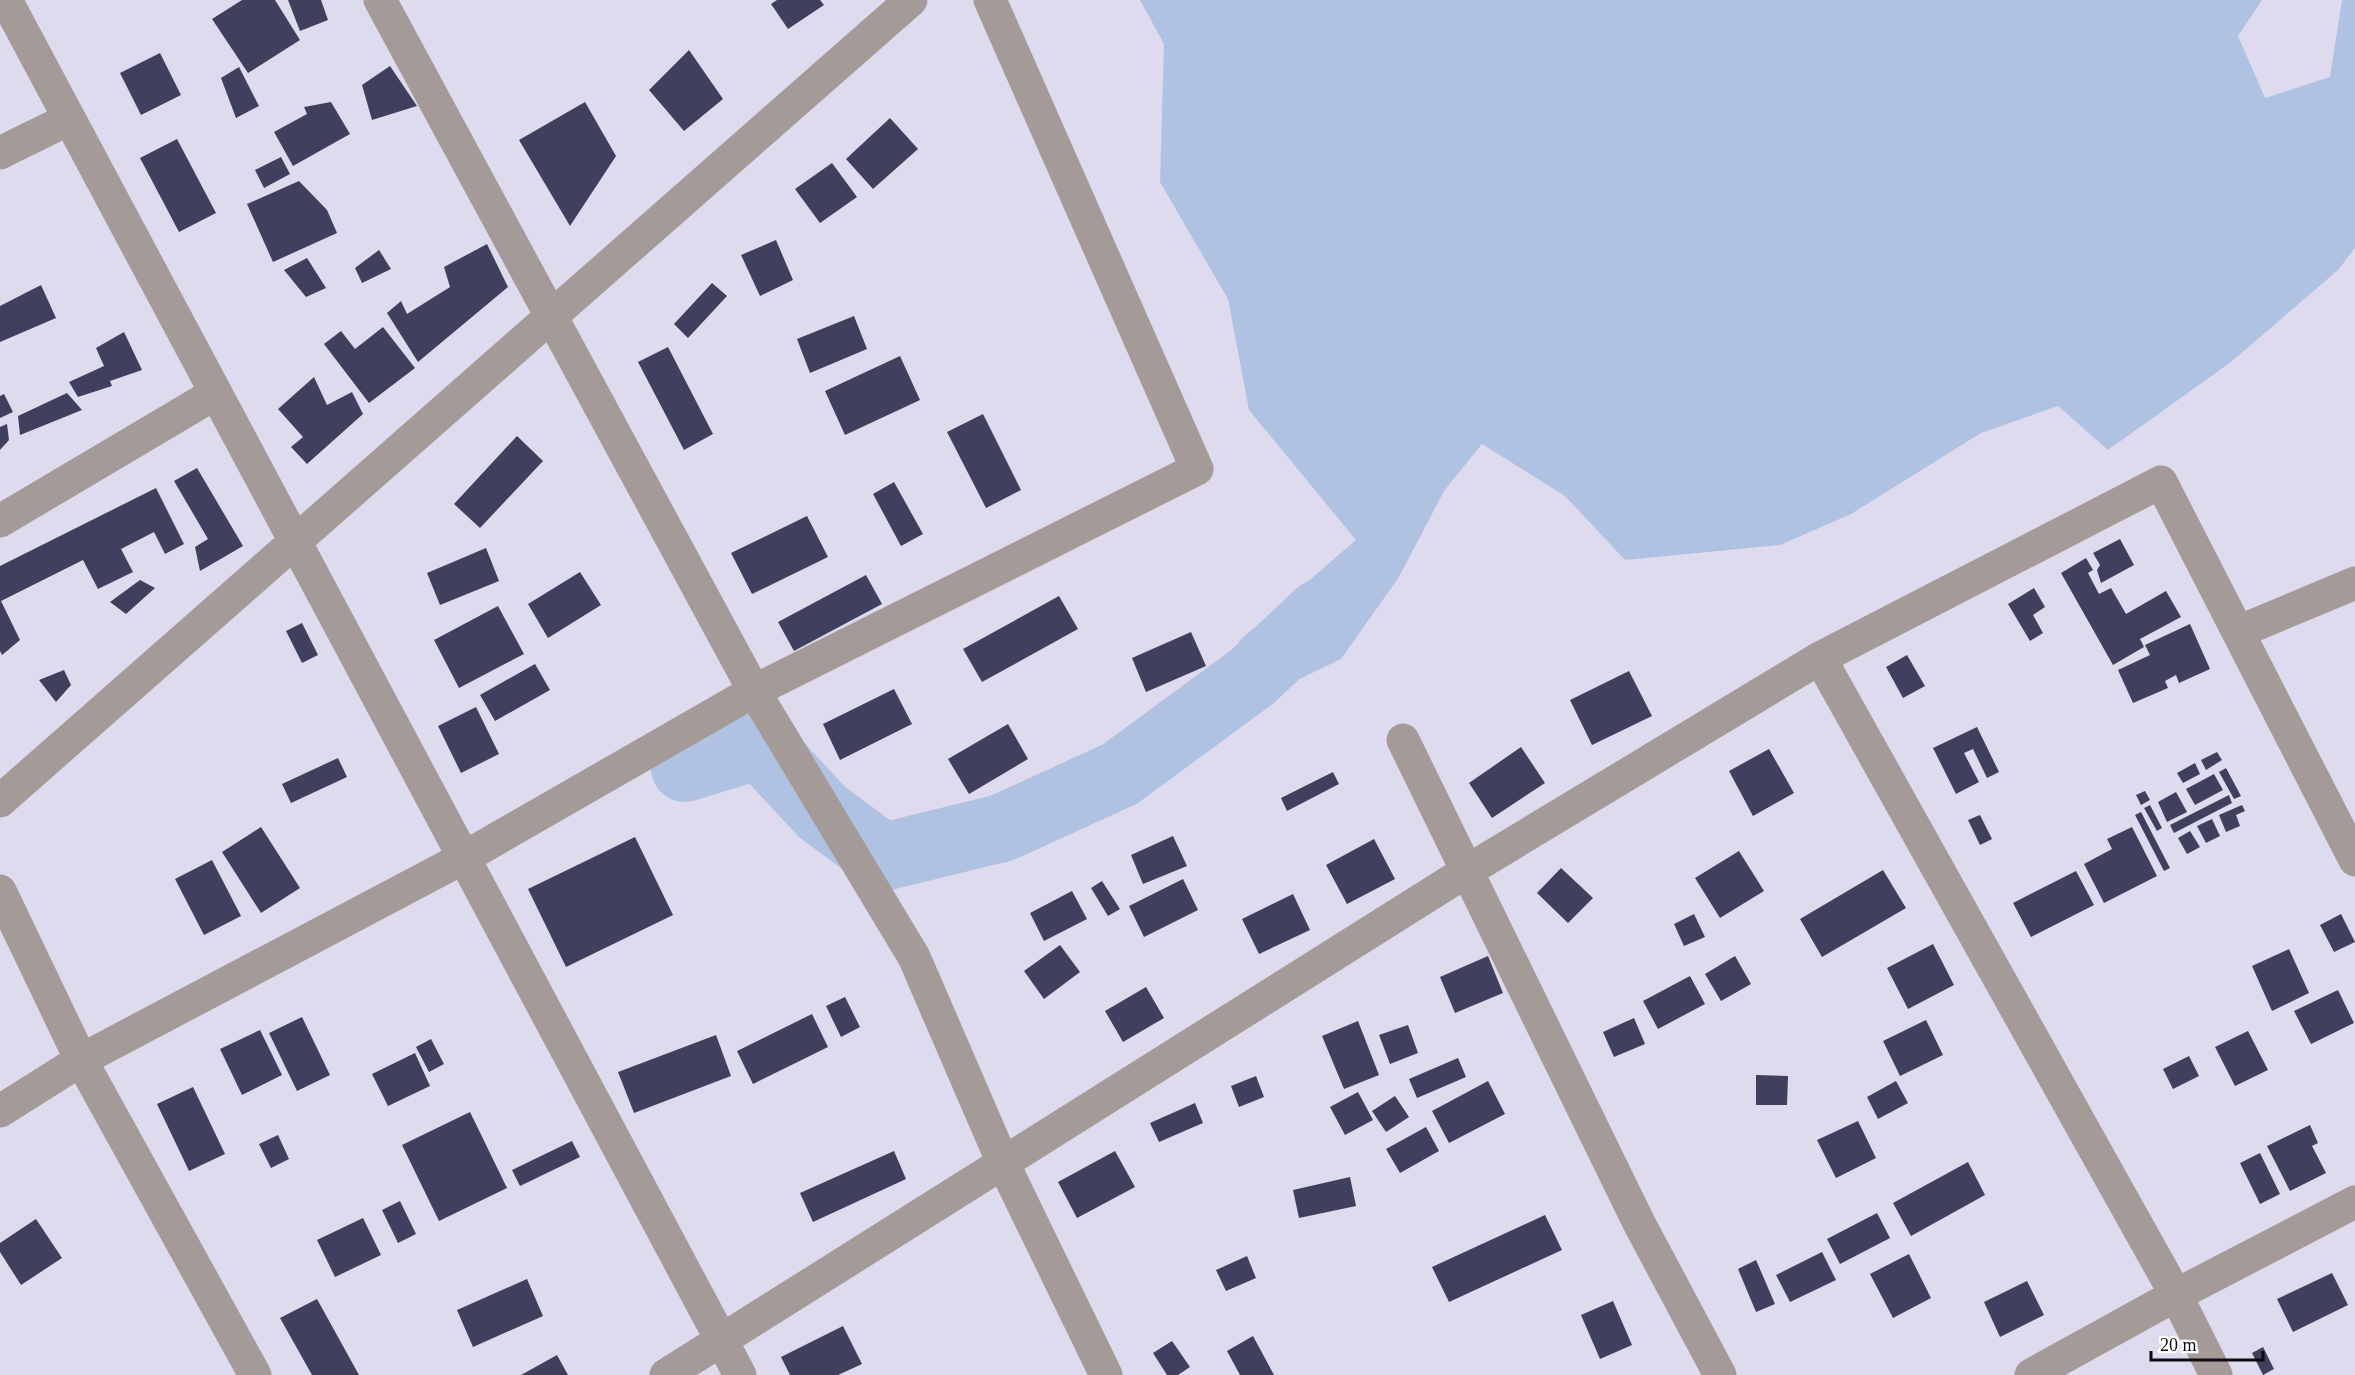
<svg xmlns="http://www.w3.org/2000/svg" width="2355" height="1375" font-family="'Times New Roman',serif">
<rect width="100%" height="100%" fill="#dfdbef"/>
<path fill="#afc2e2" d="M1140,0H2262L2238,36L2265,98L2330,77L2342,0H2355V248L2338,270L2231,362L2108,450L2058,406L1981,433L1851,514L1780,545L1625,560L1565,496L1482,444L1444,491L1399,577L1341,659L1260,698L1239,641L1356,540L1249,410L1228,299L1160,182L1164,44Z"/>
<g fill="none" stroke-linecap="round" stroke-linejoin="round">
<path stroke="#afc2e2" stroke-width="68" d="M685,768L760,745L822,812L883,857L1002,828L1120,774L1252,677L1320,613"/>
</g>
<path fill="#3e405e" d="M242,0H275L300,40L248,73L212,19Z
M288,0H321L328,20L300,31Z
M777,0H820L824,5L788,29L771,4Z
M689,50L723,99L684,131L649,90Z
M160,53L181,95L141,115L120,73Z
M390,66L417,106L372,120L362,85Z
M239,67L259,106L236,118L221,78Z
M331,102L350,134L293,166L274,132L307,114L304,107Z
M585,102L616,156L570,226L519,140Z
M890,118L918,149L873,189L846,159Z
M177,139L216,213L179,232L140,158Z
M281,157L290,174L264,188L255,170Z
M832,163L857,197L820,223L795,189Z
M299,181L327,210L337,233L273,262L247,204Z
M776,240L793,280L760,296L741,255Z
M487,244L508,287L418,362L387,313L401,301L407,314L450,287L444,267Z
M379,250L391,269L362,283L355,268Z
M307,258L326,288L306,297L284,270Z
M712,283L727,296L688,338L674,324Z
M41,285L56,318L0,342V306Z
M854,316L867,349L810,373L797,339Z
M383,327L415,368L369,403L324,344L341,331L355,349Z
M124,332L142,370L110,381L112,386L78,397L69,382L104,366L96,348Z
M668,347L713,434L684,450L638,362Z
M900,356L920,400L845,435L825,391Z
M314,377L327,405L352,392L363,414L307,464L291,447L303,437L278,409Z
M67,393L82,410L20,435L18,416Z
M4,394L13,412L0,418V396Z
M983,414L1021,490L986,508L947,432Z
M7,424L9,440L0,450V427Z
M517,436L543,461L480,528L454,504Z
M197,468L243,546L200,571L195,547L208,539L174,481Z
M894,482L923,534L901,546L873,494Z
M156,488L184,544L165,554L154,532L121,549L133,572L98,589L83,560L1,601L20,640L2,655L0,651V566Z
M807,516L828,557L752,594L731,553Z
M2120,539L2134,565L2101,583L2097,570L2100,565L2093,553Z
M486,548L499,581L440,605L427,573Z
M2086,558L2093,570L2088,573L2099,594L2111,588L2126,614L2166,591L2181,617L2140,639L2144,647L2113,665L2061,573Z
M580,572L601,605L548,638L528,604Z
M866,575L882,604L794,651L778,622Z
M140,580L155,588L126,614L110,602Z
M2034,588L2045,607L2033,615L2043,633L2030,641L2008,604Z
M1059,596L1078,629L982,682L963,649Z
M498,606L524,654L459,688L434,640Z
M302,623L318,655L302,663L286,631Z
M2190,624L2210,669L2179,683L2176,675L2165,681L2168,688L2133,703L2118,670L2150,655L2145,645Z
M1191,632L1206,666L1146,692L1132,658Z
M1907,655L1925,686L1903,698L1886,667Z
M535,664L550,690L495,721L480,695Z
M64,670L71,685L56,702L39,680Z
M1629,671L1652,716L1592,745L1570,700Z
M894,689L912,724L840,760L823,724Z
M476,707L499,754L461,773L438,726Z
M1008,724L1028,759L969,794L948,759Z
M1977,727L1999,772L1987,778L1973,749L1964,753L1979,782L1956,794L1933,748Z
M1521,747L1545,783L1492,818L1469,783Z
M1769,749L1794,793L1753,816L1729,771Z
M2217,752L2222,760L2206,770L2201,760Z
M338,758L347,777L291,803L282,784Z
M2195,763L2200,774L2183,783L2177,773Z
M2226,768L2241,796L2234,799L2219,772Z
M1333,772L1339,784L1287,811L1281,798Z
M2214,774L2223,790L2195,805L2186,789Z
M2145,791L2150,800L2141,805L2136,795Z
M2176,792L2187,812L2167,822L2158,802Z
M2229,795L2232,803L2174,833L2170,825Z
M2150,805L2162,828L2157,831L2144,808Z
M2242,805L2245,811L2236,815L2240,826L2226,832L2219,815Z
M2141,812L2170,868L2164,871L2135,815Z
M1980,815L1992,839L1980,845L1968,820Z
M2212,819L2220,836L2206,843L2197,826Z
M261,827L300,888L261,913L222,852Z
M2132,827L2157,876L2104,903L2084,864L2112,849L2107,839Z
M2190,831L2200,847L2187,854L2178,838Z
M1173,836L1187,866L1143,884L1131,855Z
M635,837L673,915L566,967L528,889Z
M1374,839L1395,879L1347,904L1326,865Z
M1739,851L1764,891L1720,918L1695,878Z
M212,860L241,916L204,935L175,879Z
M1561,868L1593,898L1568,923L1537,893Z
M1883,870L1906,908L1822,957L1800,919Z
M2076,871L2094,905L2031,937L2013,903Z
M1183,879L1198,910L1144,937L1129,906Z
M1102,881L1120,909L1108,916L1091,888Z
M1072,891L1087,919L1044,941L1030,913Z
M1293,894L1310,930L1259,954L1242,919Z
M1694,914L1705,937L1684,946L1674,924Z
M2341,914L2355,942L2334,952L2320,925Z
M1933,944L1954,985L1908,1009L1887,968Z
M1060,945L1080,972L1044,999L1024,971Z
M2289,949L2309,993L2272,1011L2252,966Z
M1488,956L1503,993L1455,1013L1440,977Z
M1735,956L1751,984L1721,1001L1705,974Z
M1690,976L1705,1004L1658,1029L1643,1001Z
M1146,987L1164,1018L1123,1042L1105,1011Z
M2338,990L2354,1023L2311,1044L2294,1011Z
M845,997L860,1027L841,1037L826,1006Z
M812,1014L828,1047L753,1084L737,1051Z
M302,1017L330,1075L297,1091L269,1033Z
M1634,1018L1645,1044L1614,1057L1603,1032Z
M1926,1020L1943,1055L1900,1076L1883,1041Z
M1358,1021L1379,1075L1344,1089L1322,1036Z
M1408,1025L1418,1053L1390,1064L1379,1035Z
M260,1030L282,1075L242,1095L220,1049Z
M2248,1031L2268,1070L2235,1086L2215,1047Z
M716,1035L731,1076L634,1113L618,1072Z
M431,1039L444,1064L429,1072L416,1047Z
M415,1053L430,1086L388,1106L372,1074Z
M2189,1056L2199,1076L2173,1089L2163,1069Z
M1458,1058L1466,1077L1417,1098L1409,1079Z
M1756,1075L1788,1076L1787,1105H1756Z
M1256,1076L1264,1097L1239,1107L1231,1086Z
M1488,1081L1505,1114L1449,1143L1432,1111Z
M1896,1081L1908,1103L1878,1119L1867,1097Z
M193,1087L225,1154L189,1171L157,1104Z
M1358,1092L1373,1120L1345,1135L1330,1107Z
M1395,1096L1409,1117L1386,1132L1372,1111Z
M1195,1103L1203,1123L1159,1142L1150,1123Z
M470,1112L507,1188L439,1221L402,1145Z
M1858,1121L1876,1158L1836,1178L1817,1140Z
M2310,1125L2318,1143L2312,1146L2326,1173L2290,1191L2267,1146Z
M1426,1127L1439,1151L1400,1173L1386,1149Z
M278,1135L289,1159L271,1168L259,1144Z
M572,1141L580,1157L520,1186L512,1170Z
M894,1151L906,1179L813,1222L800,1193Z
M1115,1151L1135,1187L1077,1218L1058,1182Z
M2260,1153L2280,1194L2260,1204L2240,1163Z
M1968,1162L1985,1195L1911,1236L1893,1203Z
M1350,1177L1356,1206L1299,1218L1293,1190Z
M400,1201L416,1234L398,1243L382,1210Z
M1877,1213L1890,1238L1840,1264L1827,1239Z
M1545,1215L1562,1250L1449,1302L1432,1267Z
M363,1218L381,1255L335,1277L317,1240Z
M36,1219L62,1258L21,1285L0,1252V1243Z
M1822,1252L1836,1280L1790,1302L1776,1275Z
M1909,1254L1931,1298L1893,1318L1870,1274Z
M1247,1256L1256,1278L1226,1291L1216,1270Z
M1756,1260L1775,1304L1756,1312L1738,1269Z
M2332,1273L2348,1305L2293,1332L2277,1299Z
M527,1279L543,1316L473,1347L457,1310Z
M2027,1281L2044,1315L2000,1337L1984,1302Z
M317,1299L359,1375H312L280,1318Z
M1613,1301L1632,1345L1600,1359L1581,1315Z
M843,1326L862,1364L838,1375H790L781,1357Z
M1253,1336L1274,1375H1240L1227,1351Z
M1172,1341L1190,1367L1178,1375H1167L1153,1353Z
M2263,1347L2274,1369L2263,1375L2252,1353Z
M557,1355L568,1375H521Z"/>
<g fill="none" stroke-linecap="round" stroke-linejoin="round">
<path stroke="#a49b98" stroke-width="33" d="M6,0L740,1375
M380,0L754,691L914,957L1003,1163L1106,1375
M0,153L69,119
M0,521L216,393
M2238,632L2355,583
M1820,658L2176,1295L2216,1375
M1403,740L1639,1223L1720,1375
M0,801L911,0
M0,891L81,1060L255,1375
M0,1111L81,1060L465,857L754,691L1197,469L990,0
M666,1375L1467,871L1820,658L2161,482L2355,860
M2031,1375L2176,1295L2355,1202"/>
</g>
<path d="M2151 1351v9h112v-9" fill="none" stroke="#0d0b12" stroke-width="3"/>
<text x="2160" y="1351" font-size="18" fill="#0d0b12" stroke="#ffffff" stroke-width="4.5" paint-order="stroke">20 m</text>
</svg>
